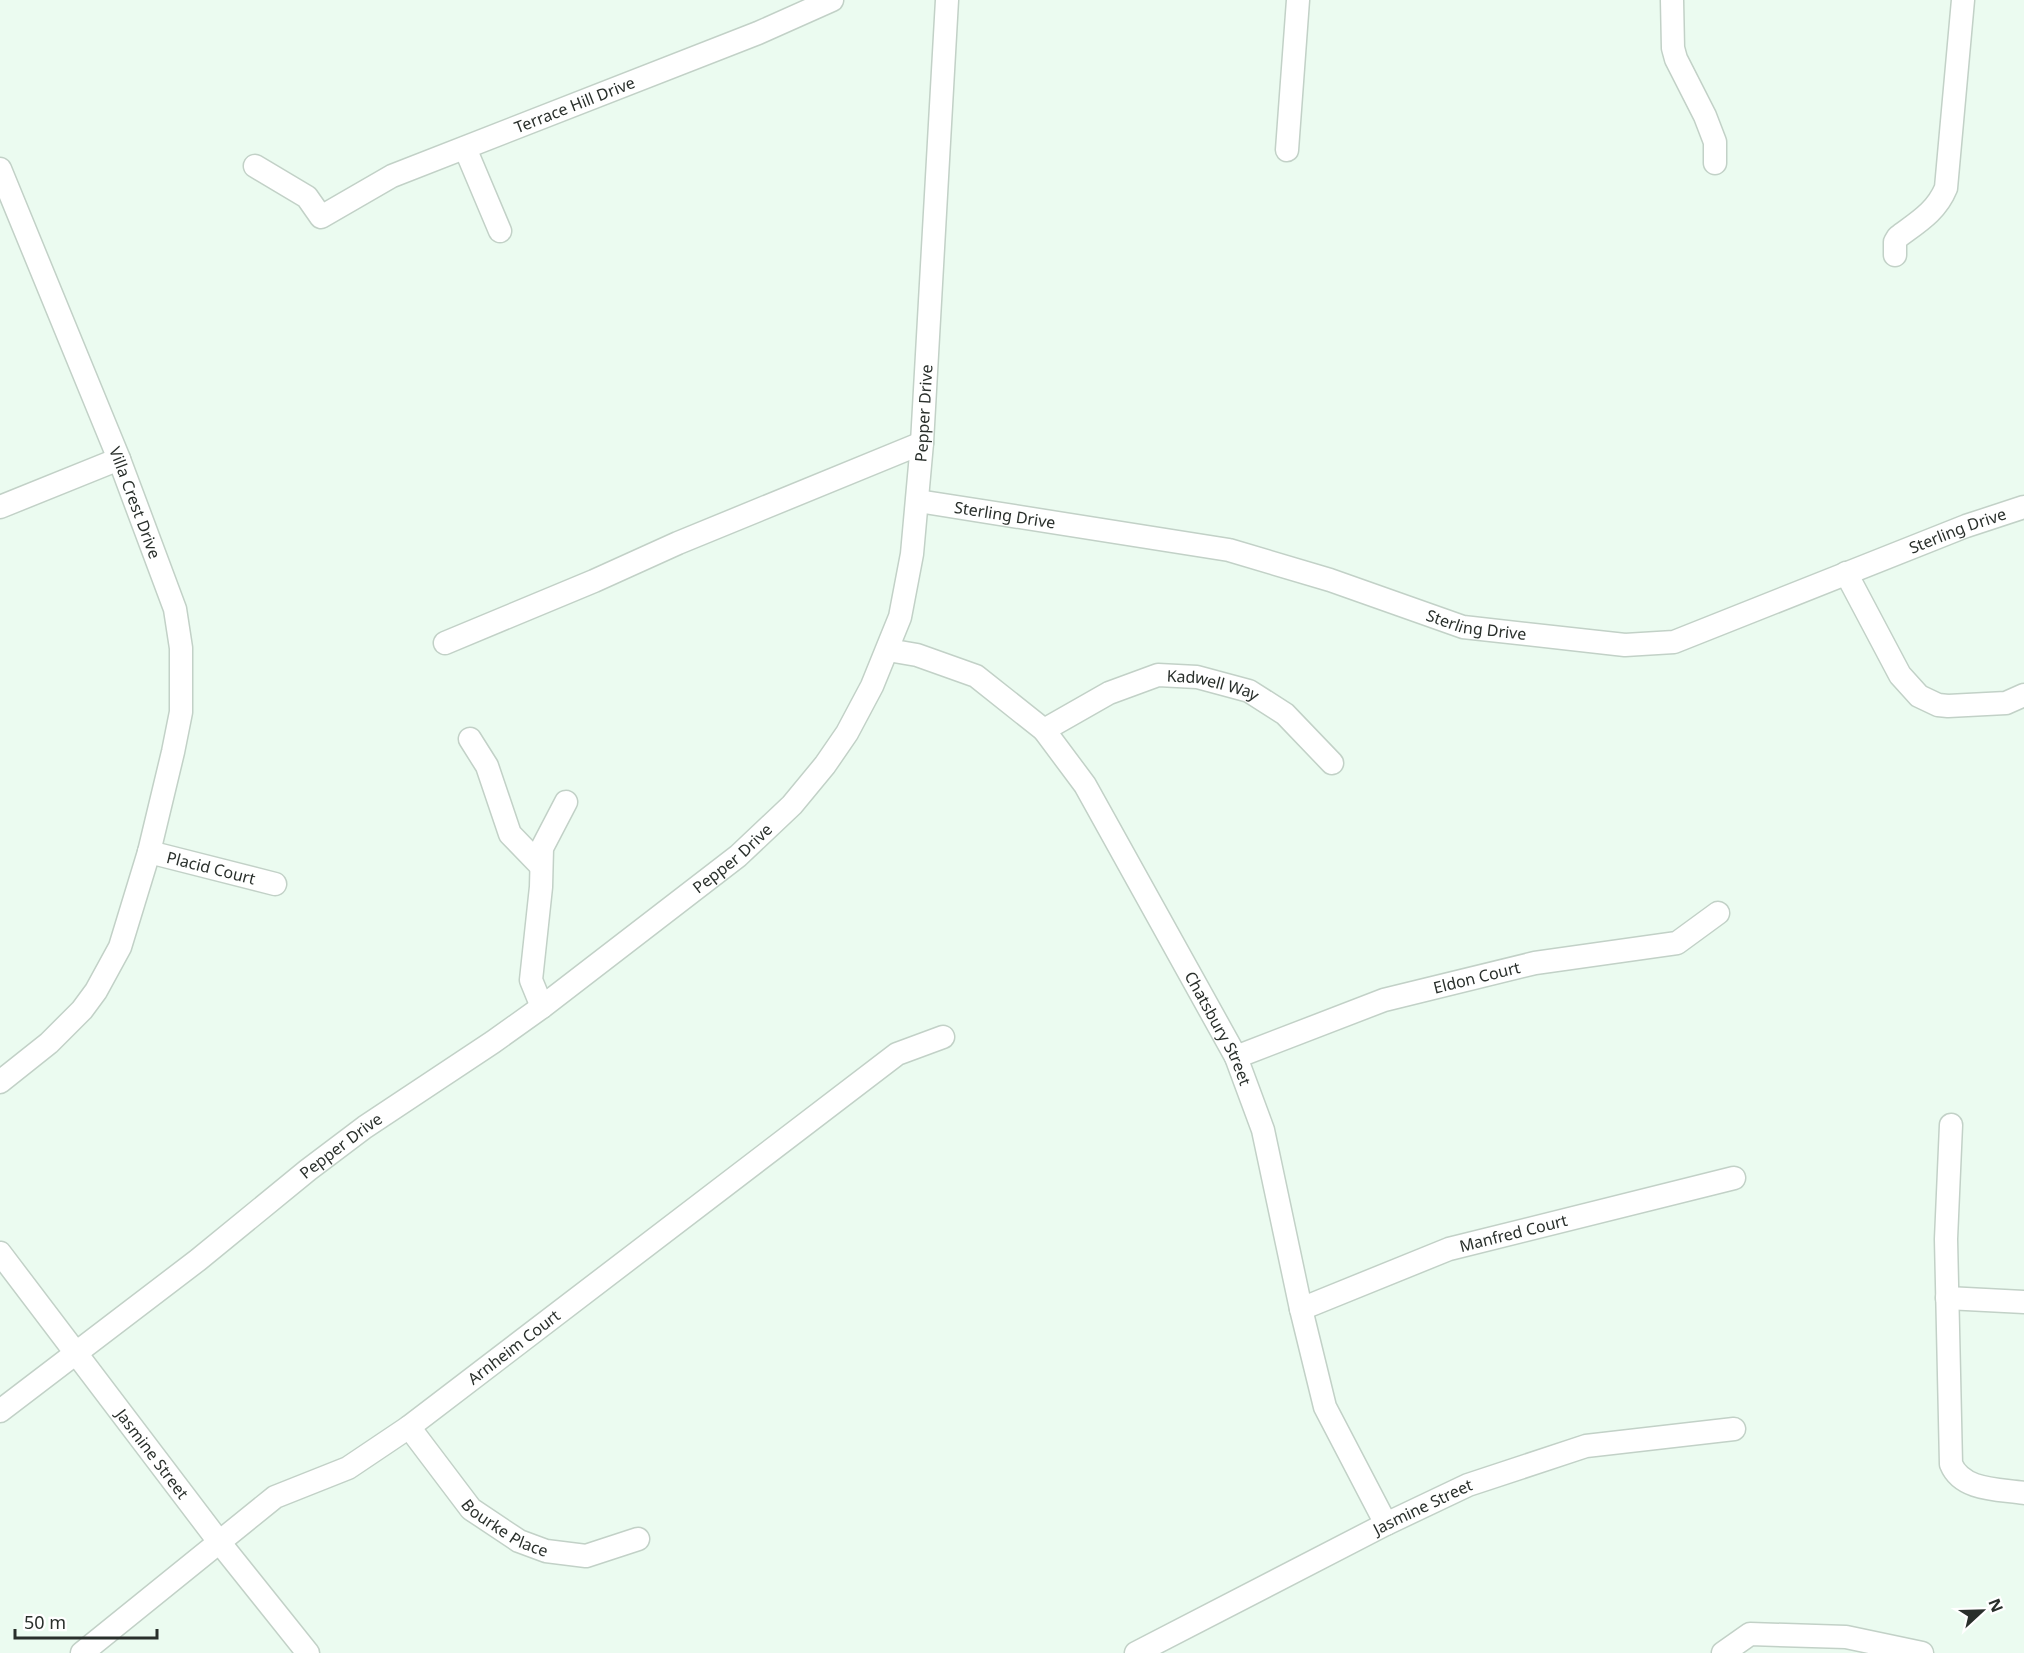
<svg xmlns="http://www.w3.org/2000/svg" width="2024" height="1653" font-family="'Noto Sans',sans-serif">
<rect width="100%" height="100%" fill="#ebfbf0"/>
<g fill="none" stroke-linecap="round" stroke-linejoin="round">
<defs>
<g id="minor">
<path d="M1672,0L1673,48L1676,59L1705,116L1715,142V163"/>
<path d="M465,148L500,231"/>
<path d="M1287,150L1298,0"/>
<path id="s1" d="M255,166L307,197L321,217L392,176L758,33L832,0"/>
<path id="s2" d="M0,169L119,459L175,609L181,648V712L173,752L149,852L120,947L96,991L82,1010L49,1043L0,1082"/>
<path d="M1895,255V242L1898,237C1918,222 1936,212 1946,188L1963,0"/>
<path id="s3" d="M918,501L1229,550L1330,580L1463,627L1625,645L1674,642L1966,526L2024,507"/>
<path d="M0,507L119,459"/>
<path d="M1846,573L1900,675L1919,696L1938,705L1948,706L2006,703L2024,695"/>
<path d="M445,643L594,581L678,543L922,443"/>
<path id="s4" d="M888,650L917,655L976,676L1044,730L1085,785L1236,1057L1263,1130L1301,1309L1325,1407L1386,1524"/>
<path id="s5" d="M1044,730L1109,693L1158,675L1197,677L1249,691L1285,714L1332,763"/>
<path d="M470,739L487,766L510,834L541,866"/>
<path id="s6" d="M149,852L275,884"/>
<path d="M542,1007L531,980L541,887L542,848L566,802"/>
<path id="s7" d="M1236,1057L1384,1000L1535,963L1677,943L1718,913"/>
<path d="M1951,1125L1946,1239L1951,1464C1962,1491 1999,1489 2024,1493"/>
<path id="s8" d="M0,1253L220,1543L308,1653"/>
<path d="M1947,1298L2024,1302"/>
<path id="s9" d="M1301,1309L1449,1249L1734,1178"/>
<path id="s10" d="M0,1411L198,1260L308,1170L365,1127L493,1042L542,1007L738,856L792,805L825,765L847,733L872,686L900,617L912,554L922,443L947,0"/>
<path id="s11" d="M409,1427L471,1509L519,1541L546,1551L586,1556L638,1539"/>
<path id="s12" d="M82,1653L275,1497L348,1468L409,1427L897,1054L943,1037"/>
<path id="s13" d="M1136,1653L1386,1524L1468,1485L1586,1446L1734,1429"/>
<path d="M1723,1653L1750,1634L1846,1637L1922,1653"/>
</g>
</defs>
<use href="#minor" stroke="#c2d1c7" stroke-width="25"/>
<use href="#minor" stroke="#fff" stroke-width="22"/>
</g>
<g text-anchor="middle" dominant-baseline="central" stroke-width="6" stroke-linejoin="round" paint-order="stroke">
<g font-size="16" fill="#292f2b" stroke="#fff">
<text stroke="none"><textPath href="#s1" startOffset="363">Terrace Hill Drive</textPath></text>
<text stroke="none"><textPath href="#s10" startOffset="1422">Pepper Drive</textPath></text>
<text stroke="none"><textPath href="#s2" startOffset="360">Villa Crest Drive</textPath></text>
<text stroke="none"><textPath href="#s3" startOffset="88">Sterling Drive</textPath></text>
<text stroke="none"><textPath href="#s3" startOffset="1078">Sterling Drive</textPath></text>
<text stroke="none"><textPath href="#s3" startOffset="574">Sterling Drive</textPath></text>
<text stroke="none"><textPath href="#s5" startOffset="183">Kadwell Way</textPath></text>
<text stroke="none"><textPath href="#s10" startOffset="918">Pepper Drive</textPath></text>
<text stroke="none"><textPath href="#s6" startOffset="64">Placid Court</textPath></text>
<text stroke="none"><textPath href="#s7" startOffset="254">Eldon Court</textPath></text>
<text stroke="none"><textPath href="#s4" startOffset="525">Chatsbury Street</textPath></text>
<text stroke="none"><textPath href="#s10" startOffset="432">Pepper Drive</textPath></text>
<text stroke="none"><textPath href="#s9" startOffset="226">Manfred Court</textPath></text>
<text stroke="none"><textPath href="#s12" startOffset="532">Arnheim Court</textPath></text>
<text stroke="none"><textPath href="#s8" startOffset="252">Jasmine Street</textPath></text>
<text stroke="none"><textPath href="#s13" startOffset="322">Jasmine Street</textPath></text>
<text stroke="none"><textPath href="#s11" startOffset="142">Bourke Place</textPath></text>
</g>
</g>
<g transform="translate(1982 1611) rotate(68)" stroke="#ffffff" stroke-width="4.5" paint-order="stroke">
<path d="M0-4.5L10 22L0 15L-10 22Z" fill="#292f2b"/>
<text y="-9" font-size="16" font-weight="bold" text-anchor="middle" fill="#292f2b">N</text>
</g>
<path d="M15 1629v9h142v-9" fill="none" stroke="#292f2b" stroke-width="3"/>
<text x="24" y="1629" font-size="18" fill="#292f2b" stroke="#ffffff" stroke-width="4.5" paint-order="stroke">50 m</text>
</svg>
